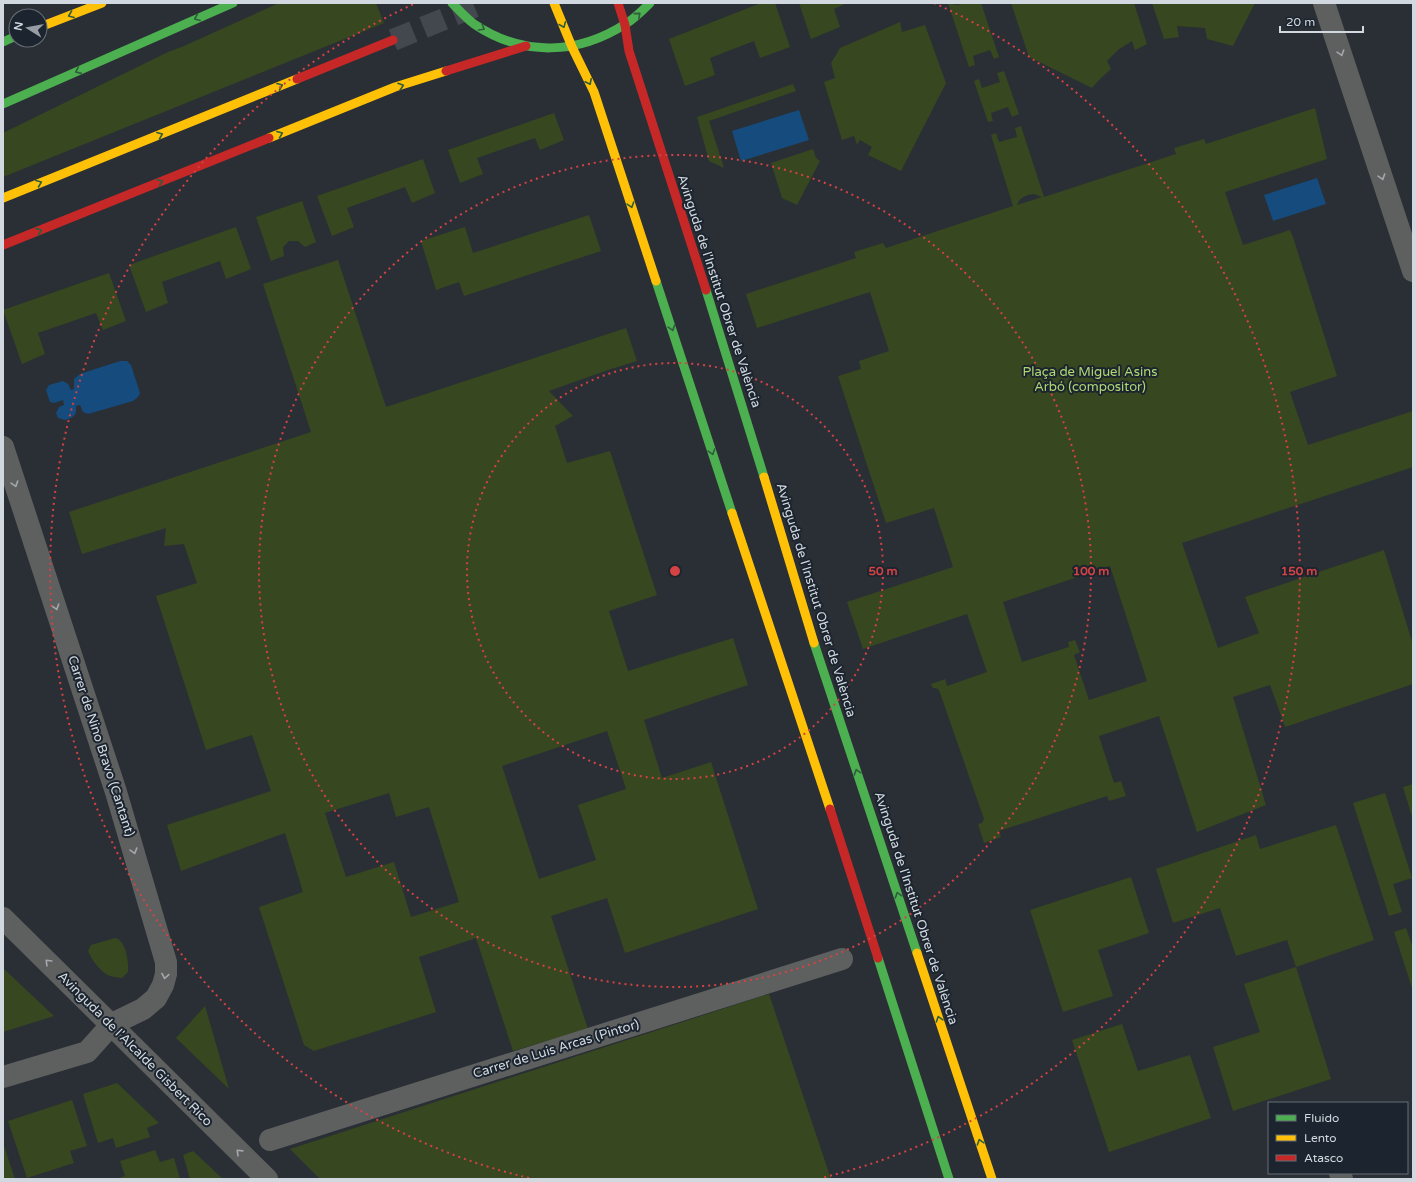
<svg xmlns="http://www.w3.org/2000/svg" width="1416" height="1182" font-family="'Varela Round',sans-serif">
<rect width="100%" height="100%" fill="#2a2f35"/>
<path fill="#37471f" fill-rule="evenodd" d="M279,3H376L384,23L3,177V133L168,52L184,46Z
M761,3H775L790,47L760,58L754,41L710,58L715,75L685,86L669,39Z
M799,3H847L834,9L840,27L811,39Z
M948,3L957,5L967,3H981L999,57L994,59L990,50L973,56L975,65L969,67Z
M1011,3H1134L1147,44L1135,50L1132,41L1118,50L1107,61L1111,69L1099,80L1092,88L1029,57Z
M1152,3H1255L1233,46L1207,39L1205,28L1177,26L1179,37L1164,39Z
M900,22L902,32L925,25L946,83L901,171L868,155L872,147L860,140L857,145L854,136L842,140L824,82L835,78L831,63L840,48Z
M1004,71L1019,114L1012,117L1008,107L991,113L993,121L988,122L974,81L979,79L982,88L1000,82L997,73Z
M793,84L796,91L709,121L724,168L709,161L697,117Z
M1315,108L1327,159L1225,192L1243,245L1290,230L1293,237L1337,376L1290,392L1308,445L1413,411V467L1182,543L1218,648L1259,633L1245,597L1384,550L1413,645V684L1285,727L1270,685L1233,697L1266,805L1197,832L1159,716L1099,736L1114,783L1121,781L1126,796L1109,801L1107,796L999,831L1001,837L984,843L978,824L982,823L984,819L939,690L936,688H933L931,684L945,679L947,686L987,672L967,614L863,649L847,602L953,567L934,508L886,523L838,376L861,369L859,361L889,351L870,292L757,328L746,294L856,258L854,252L883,243L886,248L1013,206L991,135L996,133L999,142L1017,137L1015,128L1021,126L1044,197L1176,154L1174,148L1204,139L1206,144ZM1034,194L1042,197L1017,205C1020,197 1026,195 1034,194ZM1110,566L1147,681L1089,700L1074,655L1080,652L1075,640L1068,642L1069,647L1022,662L1003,602Z
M554,113L564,140L540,150L535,138L477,158L483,174L460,183L448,150Z
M813,149L816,158L820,161L797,205L782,198L771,163Z
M423,159L435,193L412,203L405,187L347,208L354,227L332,236L317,196Z
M302,201L316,242L305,247L298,241H289L283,247L284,256L271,261L256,217Z
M589,215L601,251L464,296L459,282L436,290L421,241L465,227L473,253Z
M236,227L251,269L226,279L220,261L162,282L168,303L146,312L129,265Z
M338,260L386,407L626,328L637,361L608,370L549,391L573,416L555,426L567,463L610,451L657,595L609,611L628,671L733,638L748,685L644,720L662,778L711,762L758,909L625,953L607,898L551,916L588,1029L513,1051L476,938L419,957L436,1012L314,1051L304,1045L259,907L303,892L285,833L181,871L167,825L271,791L252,735L206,750L156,596L197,583L184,544L164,546L166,528L82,554L69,512L311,432L263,284ZM607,731L626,789L578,805L596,860L539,879L502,766ZM389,793L396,817L429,807L459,902L411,917L394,862L346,877L325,813Z
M109,273L126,321L103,330L96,313L38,333L45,354L22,364L3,310Z
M1413,784V820L1403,787Z
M1385,793L1412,878L1393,884L1402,912L1389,916L1353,803Z
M1336,825L1374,940L1296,967L1331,1079L1233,1111L1213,1047L1260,1032L1244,984L1296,967L1287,940L1236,956L1220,908L1173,923L1156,869L1256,835L1260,849Z
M1131,877L1149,933L1098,950L1113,996L1063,1012L1030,910Z
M1406,928L1413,948V991L1394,932Z
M115,938C126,940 129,962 128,972L122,978C116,977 110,977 106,974C99,969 91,959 88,951L91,945Z
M3,968L54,1016L3,1032Z
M769,994L831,1179H320L290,1149Z
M205,1006L229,1089L176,1038Z
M1122,1024L1138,1071L1190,1055L1211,1118L1109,1152L1072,1040Z
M117,1083L159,1123L147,1128L150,1137L116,1148L113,1138L98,1143L83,1094Z
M72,1100L87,1146L70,1151L74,1163L27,1178L8,1121Z
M3,1143L15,1179H3Z
M155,1150L160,1162L174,1158L180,1179H116L125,1176L120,1161Z
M193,1151L223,1179H190L183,1155Z"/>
<path fill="#154b7d" d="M799,110L809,140L741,161L732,131Z
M1317,178L1326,204L1273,221L1264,195Z
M120,361H127L131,365L140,393L138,397L133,401L88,414L83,412L80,405L76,406C77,416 74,417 65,420L58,418L56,413L59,407L64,405L63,400L54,403L50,402L46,390L49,385L63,381L68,384L71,390L74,389V379L80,374Z"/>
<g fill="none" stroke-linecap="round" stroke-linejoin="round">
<path stroke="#43484e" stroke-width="22" stroke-dasharray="22 11" stroke-linecap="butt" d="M393,40L483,3"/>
<path stroke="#5e6060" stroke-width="22" d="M1324,3L1413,271
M3,447L116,792L166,962V974L163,985L156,998L143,1009L112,1024L87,1052L3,1077
M3,918L267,1179
M270,1140L842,959
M1340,1173L1342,1179"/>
<path stroke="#4caf50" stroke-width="9" d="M452,3C459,10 466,18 474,24C523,57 578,55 627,23C635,18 643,10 650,3
M3,42L16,36
M3,104L233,3
M656,281L732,513
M706,290L764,477
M814,643L917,953
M878,958L949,1179"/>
<path stroke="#ffc107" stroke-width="9" d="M554,3L572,47L594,92L656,281
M40,27L102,3
M269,138L395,87L446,71
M3,198L297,79
M764,477L814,643
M732,513L830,809
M917,953L992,1179"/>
<path stroke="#c62828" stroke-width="9" d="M618,3L625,25L629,51L706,290
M446,71L526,46
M297,79L393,40
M3,245L269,138
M830,809L878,958"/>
</g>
<defs><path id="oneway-chevron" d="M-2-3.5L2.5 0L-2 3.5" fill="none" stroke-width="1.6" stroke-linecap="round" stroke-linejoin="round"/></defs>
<g stroke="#2f5c3c">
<use href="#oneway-chevron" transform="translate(71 15) rotate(159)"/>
<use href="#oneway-chevron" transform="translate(638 15) rotate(-41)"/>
<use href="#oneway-chevron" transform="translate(197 18) rotate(157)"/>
<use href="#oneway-chevron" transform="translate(563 25) rotate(67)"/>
<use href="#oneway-chevron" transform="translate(482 28) rotate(31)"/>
<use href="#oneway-chevron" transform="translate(78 71) rotate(156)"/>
<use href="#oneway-chevron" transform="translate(589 82) rotate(64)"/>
<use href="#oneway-chevron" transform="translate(280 86) rotate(-22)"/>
<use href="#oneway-chevron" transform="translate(401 86) rotate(-18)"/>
<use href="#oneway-chevron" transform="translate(280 134) rotate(-22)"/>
<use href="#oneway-chevron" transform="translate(160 135) rotate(-22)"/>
<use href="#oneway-chevron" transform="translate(160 182) rotate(-22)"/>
<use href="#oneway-chevron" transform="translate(39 183) rotate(-22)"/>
<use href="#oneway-chevron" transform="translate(631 205) rotate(72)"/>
<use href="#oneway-chevron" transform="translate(39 231) rotate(-22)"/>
<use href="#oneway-chevron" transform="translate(672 328) rotate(72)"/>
<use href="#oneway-chevron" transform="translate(712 452) rotate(72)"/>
<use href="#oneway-chevron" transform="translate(857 772) rotate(-108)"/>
<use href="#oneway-chevron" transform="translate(898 895) rotate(-108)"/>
<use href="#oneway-chevron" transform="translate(939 1019) rotate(-108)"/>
<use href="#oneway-chevron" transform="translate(980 1142) rotate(-108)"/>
</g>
<g stroke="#a4a8ac">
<use href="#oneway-chevron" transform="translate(1341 53) rotate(72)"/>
<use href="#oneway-chevron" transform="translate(1382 177) rotate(72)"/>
<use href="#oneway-chevron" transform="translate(15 484) rotate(72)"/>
<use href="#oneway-chevron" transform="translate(56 607) rotate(72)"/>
<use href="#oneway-chevron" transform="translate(134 851) rotate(74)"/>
<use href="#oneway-chevron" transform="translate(48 962) rotate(-135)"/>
<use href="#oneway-chevron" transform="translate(165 976) rotate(99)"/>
<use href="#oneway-chevron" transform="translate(239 1152) rotate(-136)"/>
</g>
<g fill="none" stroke="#d54243" stroke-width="2" stroke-dasharray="2 4">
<circle cx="675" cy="571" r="208"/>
<circle cx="675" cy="571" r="416"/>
<path d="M529 1178A624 624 0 0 1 416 3M934 3A624 624 0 0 1 821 1178"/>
</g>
<g text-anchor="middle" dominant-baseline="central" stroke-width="4" stroke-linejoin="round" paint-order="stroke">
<g font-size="13" fill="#d2d8df" stroke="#1c252f">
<text transform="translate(719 291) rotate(72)">Avinguda de l'Institut Obrer de València</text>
<text transform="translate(816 600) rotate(73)">Avinguda de l'Institut Obrer de València</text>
<text transform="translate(101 746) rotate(72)">Carrer de Nino Bravo (Cantant)</text>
<text transform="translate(916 908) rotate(72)">Avinguda de l'Institut Obrer de València</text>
<text transform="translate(135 1049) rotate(45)">Avinguda de l'Alcalde Gisbert Rico</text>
<text transform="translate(556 1049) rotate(-17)">Carrer de Luis Arcas (Pintor)</text>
</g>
<g font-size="13" fill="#afd872" stroke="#1c252f">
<text x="1090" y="372">Plaça de Miguel Asins<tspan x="1090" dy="15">Arbó (compositor)</tspan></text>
</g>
</g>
<circle cx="675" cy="571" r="6" fill="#d54243" stroke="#1c252f" stroke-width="2"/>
<g font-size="12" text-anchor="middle" font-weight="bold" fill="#d54243" stroke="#1c252f" stroke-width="4" stroke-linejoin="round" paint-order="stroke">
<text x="883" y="575">50 m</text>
<text x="1091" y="575">100 m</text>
<text x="1299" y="575">150 m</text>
</g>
<rect width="1416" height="1182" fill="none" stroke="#d2d8df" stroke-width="8"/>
<rect x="1268" y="1102" width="140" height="72" fill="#1c252f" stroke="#656d75"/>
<rect x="1276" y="1115" width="20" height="6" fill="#4caf50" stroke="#656d75"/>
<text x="1304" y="1122" font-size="12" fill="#d2d8df">Fluido</text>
<rect x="1276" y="1135" width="20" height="6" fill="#ffc107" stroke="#656d75"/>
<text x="1304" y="1142" font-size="12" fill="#d2d8df">Lento</text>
<rect x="1276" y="1155" width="20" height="6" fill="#c62828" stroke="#656d75"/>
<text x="1304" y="1162" font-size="12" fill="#d2d8df">Atasco</text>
<g transform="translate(28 28) rotate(281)"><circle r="19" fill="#1c252f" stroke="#656d75"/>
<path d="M0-3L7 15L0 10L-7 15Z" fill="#979da4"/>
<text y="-6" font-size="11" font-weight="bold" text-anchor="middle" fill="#d2d8df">N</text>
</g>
<path d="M1280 26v6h83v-6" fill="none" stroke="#d2d8df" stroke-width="2"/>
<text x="1286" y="26" font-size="12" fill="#d2d8df" stroke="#1c252f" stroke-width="3" paint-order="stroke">20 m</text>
</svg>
